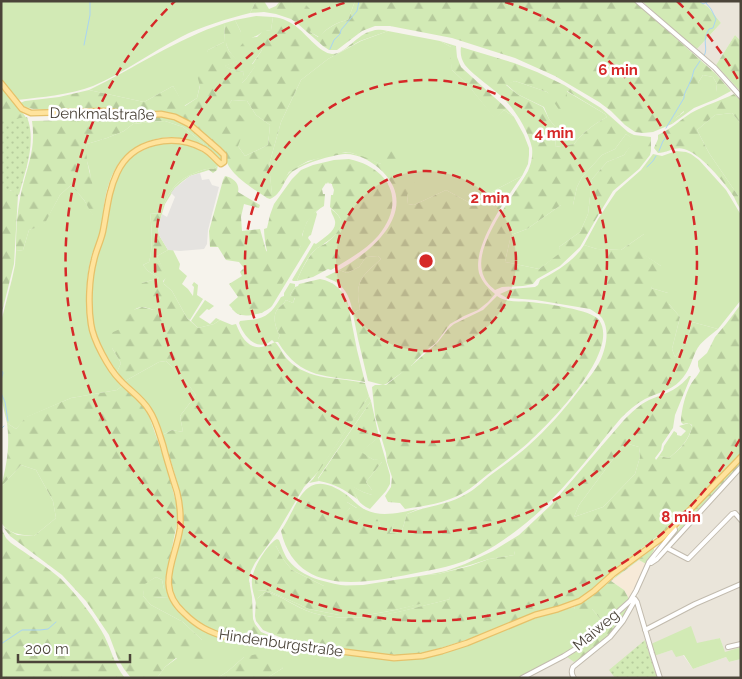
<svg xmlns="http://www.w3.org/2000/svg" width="742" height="679" font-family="Raleway,sans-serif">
<defs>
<pattern id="forest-firs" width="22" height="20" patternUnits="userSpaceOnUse" patternTransform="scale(1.25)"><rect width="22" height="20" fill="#d2eab5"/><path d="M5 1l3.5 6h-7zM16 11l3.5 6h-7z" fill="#b6ca9c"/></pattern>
<pattern id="park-dots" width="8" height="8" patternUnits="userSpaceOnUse" patternTransform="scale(1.25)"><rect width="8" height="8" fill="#d2eab5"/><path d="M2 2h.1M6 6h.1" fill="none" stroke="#b6ca9c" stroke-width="1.8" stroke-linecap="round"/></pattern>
</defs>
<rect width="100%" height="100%" fill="#f6f3ec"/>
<path fill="#eae5da" d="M699,1H741V41L735,35L716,65L697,49L721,23L708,7Z
M741,465V647L725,653L720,638L697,644H651L637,597L638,592L648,569L660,552L661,553Z
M632,603L636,606L650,657L672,650L683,655L693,669L726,657L729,662L741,659V678H517L564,654L574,662L595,648Z"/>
<path fill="#f7ead8" d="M639,560L646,564L629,599L624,590L611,581Z"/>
<path fill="#d2eab5" d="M1,1H256L250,13C227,19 202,26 181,37C151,52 124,73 93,86C70,95 42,97 17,100L1,79Z
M291,1H355L348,20C336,22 327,28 319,37L310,32L293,8Z
M256,16L273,17L271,30C260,31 259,37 247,39L262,47V50L252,64L256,65L246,79L241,84L244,72L230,69L224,66L237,61L229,51L226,44L241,32L235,20Z
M225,23L224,42L208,50L197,98L184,106L173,86L144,102L89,90C135,68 176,39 225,23Z
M388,31L440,41L451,47L452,70L468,85L495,118L504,110L514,117L524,135L529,148V155L528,164L522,176L470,203L446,190L414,205L408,204L407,195L381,164L352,153L346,152L308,161L299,166L289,172L279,189L272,195L269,165L281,122L301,80L328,59L361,41Z
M703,75L713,77L717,84L716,92V99L694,108L672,124L673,120L684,112L682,97L698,83Z
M515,81L547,92L567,113L566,91L605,114L607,117C594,124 583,132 574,144L555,147L557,129L549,119L544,107L517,94L506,84Z
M232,100L247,101L256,115L270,125L268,145L245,156L238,146L229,104Z
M732,113L741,124V200L709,153L697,130L715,115Z
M165,121L183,127L204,144L203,147C188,138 173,135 156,139C124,147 111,169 105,199C103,209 103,219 101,229C99,238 95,246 92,254C86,275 85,305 89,326C92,343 111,373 122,386L117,390L71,398L27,417L16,429L7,423L1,397V322L12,279L15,265L16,251L23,250L29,230L44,224L60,195L71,185L84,200L93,215L90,172L85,154L87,144L107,138L124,131L133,124L151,122Z
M626,134L635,140L624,155L607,162L592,179L588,214L580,232L559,247L561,253L539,269L505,262L511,235L527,229L561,205H573L577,187L582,177L602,155L615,149Z
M163,143C183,142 205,148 218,165L214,169C207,168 202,170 195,173C174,181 168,194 160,214L150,213C152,229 153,248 149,262L143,265L148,271L159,278L142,283L160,297L163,304L154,310C151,309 145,307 142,307C126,308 117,336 112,348L121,363L117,372C109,359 95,340 93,325C91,310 91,286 93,271C96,258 102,245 106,231C111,209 109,184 124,165C133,153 149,147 163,143Z
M676,151L686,152L691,154L699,160L726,190L741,215V300L718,329L692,322L687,341L675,357L672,349L680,317L669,304L668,293L651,288L661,266L641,253L644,234L621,250L597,249L584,245L598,219L616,192L641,170L653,154L662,156Z
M322,206L316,212L317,214L311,235L309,236L308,238L311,242L272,306C266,313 247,318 238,314C237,314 232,309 232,309L242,300L243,276L241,272L268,250H299C302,244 301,239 303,233C305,222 312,213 322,206Z
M331,209C335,212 340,216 341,221C342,230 332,239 325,243C322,246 318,247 315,250C308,256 300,272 297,281H293L292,280L314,243L316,244C323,238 337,231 335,221C334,216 331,214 331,209Z
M168,250H173L180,264L179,269L187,276L182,284L188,289L193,296L194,287L192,285L194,282L198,285L197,295L203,299L190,320L187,318L172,291L163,283L166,277L157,256Z
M378,256L381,259C362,276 354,281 360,309L353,314C351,301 347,289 336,282C332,280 328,278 325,277L339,270L347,273L359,267L366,257Z
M290,283L295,284V287L290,295L295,297L293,303L286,300C284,304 280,306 277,310C272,317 276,330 280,335L278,339V342H274L272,340C258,353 244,337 239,323L240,321C246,320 252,320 257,319C270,316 275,307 281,297L284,296V293Z
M205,300L214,306L209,310L207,309L199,317L210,324L216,318L220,320L214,324L198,328L191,321Z
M166,361L187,383L196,395L180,416L183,432L172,430L162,435C154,408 145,399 125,381L159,362Z
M369,396L371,401L318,478L319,481L309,483L313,479Z
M689,423L692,426C690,439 679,450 669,458L659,456L663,450L664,446L674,431L677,433V435L681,436L686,431L679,426Z
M379,437L390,475V484L386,491L370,509C358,504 356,497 352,486L363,492L372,495V490L366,482L382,462V459L374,460L360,452Z
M625,443L639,447L640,457L635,474L603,507L574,517L579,505Z
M21,465L36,470L53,501L56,518L34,536C22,535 7,534 1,522V487Z
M347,495C353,500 359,507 366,510C382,518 401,512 418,509L407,514L401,534H390L396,517L386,529L381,527L379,522L377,520L373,525L357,521L363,514L344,513L350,508H357L347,502Z
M277,539L279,540C282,547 284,555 289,561C303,578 325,582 346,586H324L292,570L283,559L276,546L257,590L269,591L309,609L339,615H367L395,610L449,596L450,599C406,610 359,626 313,613C297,608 283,596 266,592C261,595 257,597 256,603C254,595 251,587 252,579C253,568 268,543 277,539Z
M510,550L515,551L514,555L489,559L470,565L438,574L426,575L446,571L465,564L493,551Z
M156,577L162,580L164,589L153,597L169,598C179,617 198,630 218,637L379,659C439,664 480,638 533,619C546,614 561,611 574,607L575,609H592L603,622L579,645L564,654L517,678H267L283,668L244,657L227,672L217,678H157L165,667L202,640L183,622L151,605L143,596L144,584Z
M691,626L697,643L720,638L725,652L741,647V659L729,662L726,657L693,669L684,655L676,657L672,650L654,656L651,644Z"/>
<path fill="url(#forest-firs)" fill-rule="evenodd" d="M256,1H264L269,9L276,6L280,1H291L294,8L306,5L317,16L310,32L318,37C328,28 336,22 348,20L355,1H634L715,73L731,91L716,99V92L717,84L713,77L703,75L698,83L701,89L696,94L687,93L682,97L687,107C683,114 674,117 672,124L653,132L643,133L635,132L625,125L611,111L599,102L555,76L515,58L452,38L390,26H375L362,31L337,50H329L323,46L298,24L291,19L276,14L264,12L250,13Z
M642,1H699L708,7L721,23L697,49L670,27Z
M273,17C283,18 291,22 298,28C307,35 320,53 332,54C346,54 357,34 372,31C377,29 382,30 388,31L360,41L328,59L301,80L281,122L269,165L272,194C280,189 282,180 289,173C298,163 339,150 351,153C361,155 372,160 381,164L389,150L402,156L400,173L415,181L407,195L408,204L414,205L446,190L470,203L522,176C507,197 472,246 479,273C482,282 488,288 495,294L488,302L478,310L464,316L450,324L436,343L424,352L411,366L438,342L448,329L454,324L483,310L497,296C507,303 518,301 530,302C543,303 593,310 599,320C621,351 551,422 529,442C516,454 501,464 487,475C479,481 472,488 463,493C446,503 424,506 405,509L400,503L388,502L385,496L391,487L392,477L387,462L386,453L375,416L372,387L375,385H386L404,371L386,384L383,385L368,381L358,339L353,314L360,309C354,281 362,276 381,259L378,256L366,257L359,267L347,273L339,270C373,251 420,210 383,172C373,162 360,154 345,154C332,155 301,164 291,173C283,181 282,194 270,199L267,198C255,190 227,173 226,158L191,123L180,116L170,114H137L116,110L83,109L76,108C62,108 29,114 20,103L25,101L59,97L89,90L144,102L173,86L185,106L197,98L200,86L197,75L208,50L224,42L225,23L235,20L241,32L240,38L226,44L229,51L238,61L225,66L230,69L244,72L242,83L246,79L255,66L252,65L262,50V47L250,56L239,53L238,49L247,38L257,37L263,31L271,30ZM232,100L247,101L256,115L270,125L268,145L245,156L238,146L247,122L229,104Z
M735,35L741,41V92L716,65Z
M440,41L456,46L457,57L461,67L505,107L514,117L504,110L495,119L468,85L452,70L449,50L451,47Z
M461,47L514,63L537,72L564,85L601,108L628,132L634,135L651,137V151L650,155L639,169L613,191L596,219L580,247L560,266L537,279L533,284L523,286L502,287L495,290C489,285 484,280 482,271C475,242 514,196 528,171C531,164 533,156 532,148C529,132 515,109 503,98C492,87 475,77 465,65C461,59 460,53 461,47ZM515,81L547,92L562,114L567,113V91L605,114L607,117C594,124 583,132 574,144L555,147L557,129L549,119L543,107L517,94L506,85ZM626,134L634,140L624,155L607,162L592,179L588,214L580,232L559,247L560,253L539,269L505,262L511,235L527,229L561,205H573L577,187L582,177L602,155L615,149Z
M1,87L25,116L28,122L1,187Z
M734,94L741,101V124L732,113L715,115L697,130L709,153L741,200V210C738,206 736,201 734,197C726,184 699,152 684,149C675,146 667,153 658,153L654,148L658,139V135C671,129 680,120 691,113C705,105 720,101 734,94Z
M105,113L139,117L162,116L178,119L187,125L211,145L221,155L223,160L220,161L213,152L203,147L204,144L183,127L165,121L151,122L133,124L124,131L107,138L87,144C83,168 101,192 93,216L84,200L71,185L60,195L44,225L29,230L23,250L16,251C16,230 17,210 22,189C28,164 36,148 32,121L73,120L79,115L80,114Z
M349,159C390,168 407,201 378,236C366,250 347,260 331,270L328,269L313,277L297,281C300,272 308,257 315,250C318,247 321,246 325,244C332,239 344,228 340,218C338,214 333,210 330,207L331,195H333L334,190L332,185V184H331L330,183L329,184L328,182L327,184L326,183L322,189L323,194H325L324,206L316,211L307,222L302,235V243L294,263L287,277C284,275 272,265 271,262C267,257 264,236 264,229L267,228L270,215L274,204L292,179L301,170L313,165L334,160Z
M218,165L217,170L213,173L209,170L190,176L183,181L175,188L165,204L158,227L159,235L168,250L157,256L166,275V278L163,281L164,284L172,291L187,318L198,328L214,324L220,320L232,325L236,324C244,344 254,354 275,342C280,347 283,355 288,360C309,381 339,377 365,383L369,396L319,471L304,487L278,531L255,563L251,571L249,580L252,597L253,619L255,624L261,632L283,641C246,637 211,639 184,610C176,602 170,595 170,583C170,571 176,558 179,546C181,536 182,526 182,516C182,489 170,460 162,435L172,430L183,432L180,416L196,395L187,383L166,361L159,362L125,381L117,372L121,363L112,348L111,333L120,329L115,316L142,307L154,310L162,304L160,297H143L139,289L142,283L159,278L148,271L143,265L149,262C153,247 152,229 150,213L160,214C168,194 174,181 195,173C202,170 207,168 214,169Z
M225,176C234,178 240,184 238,192L260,205L259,208L244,204L241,217L242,231L260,229L267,254L269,262L285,279L271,304L262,313L241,315C235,313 233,309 229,305L238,297L229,284L242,276L240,272L244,268L239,262L226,260L218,247H210L209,231L223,180Z
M7,189L17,193L18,195L14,264L1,316V190Z
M644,234H651L642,253L661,266L664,270L651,288L668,293L672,295L669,304L680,317L672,349L675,357L687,341L692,322L718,329C711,335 700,342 696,351C691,362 689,372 680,381C670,391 657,393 645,399C636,404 628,411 621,418C590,455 559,498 521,527C508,537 494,547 480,554C458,566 435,569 411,574C361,584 296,596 281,531C300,502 304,465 347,495V502L358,509L350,508L345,513L356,512L364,514L357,521L365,520L373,525L377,519L379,522L381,527L386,529L387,519L394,516L397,517L390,533L401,534L407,514C428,505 447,506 468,493C477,488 484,480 492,474C504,465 517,456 528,446C547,429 564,410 579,390C587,380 596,370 601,359C606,347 610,330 602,318C599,314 594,312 590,309L536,300L507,298L500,294L511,289L535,287L538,285L540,280C556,272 575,260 584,245L597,249L621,250Z
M320,279C335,282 343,290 348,304L357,350L365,382C327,375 301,380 278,342V339L280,335C276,330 272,317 277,310C280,306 284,304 286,300L293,303L295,298L290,295L295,287L298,286L299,284Z
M741,304V454L672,525L611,572L580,599L572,602L534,613L466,640L441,648L422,653L398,655L382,654L291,642L263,630L256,621L255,616L256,600L261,595L266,592C283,596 296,608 313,613C358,626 405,610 450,599L449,597L395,610L367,615H339L309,609L269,591L257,590C256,587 255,585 255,582C256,573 268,551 276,546L283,559L292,570L324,586L363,585L426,575L438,574L470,566L489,559L514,555L515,551H493L519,535L551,505L624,420C632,412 639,405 649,400C666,393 677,391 689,376H691L675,415L673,428L662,444L661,450L655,458L656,460L659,456L669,458C679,450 691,439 692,425L688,423L683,424L681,422C681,411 686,390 693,381C695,378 698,375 700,371L698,366V361L707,353L715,337L726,324ZM625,443L639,447L640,457L635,474L603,507L574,517L579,505Z
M122,386L145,408L149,416L166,464L174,495L177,505V523L165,582L169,598L153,597L152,589H164L162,580L156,577L145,584L143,596L151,605L183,622L202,640L208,653L199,670L176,658L165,667L157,678H131L124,669L118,659L109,635L86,601L62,575L10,536L3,527L17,535L34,536L56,518L53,501L36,470L21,465L1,487C7,464 10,446 7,423L16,429L26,417L71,398L117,390Z
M371,401L379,437L361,452L374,460L382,458V462L366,482L372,490V495L363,492L353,487L357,499C344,489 335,484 319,481L318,479Z
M741,460V465L661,553L660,552L671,539L683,521Z
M1,528L6,538L11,543C28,555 46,566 61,579C76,594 90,612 101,630C111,646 113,664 125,678H1Z
M654,548V550L646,564L639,560L611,581L624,590L629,599L603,622L592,609H575L574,607L596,593L621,572Z
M632,603C618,628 599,647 574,662L567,657L581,647Z
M261,653L283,668L267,678H217L227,672L244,657Z"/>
<path fill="url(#park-dots)" d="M27,117C37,142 25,171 19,195L10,190H1V121Z
M645,640L657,678H615L609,670Z"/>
<path fill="#e5e3e0" d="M200,173L202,180L209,179L212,185L219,187L208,230L207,244L204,249L180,251L168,250L159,235L158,227L162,214L167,217L175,197L171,193L175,188L190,176Z"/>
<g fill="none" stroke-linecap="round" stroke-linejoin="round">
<path stroke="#a9d4f2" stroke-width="1" d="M677,1L681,4L682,1
M699,1L703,4L709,1
M84,45L90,15V1
M330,49L334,40L340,34L341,30L357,11L359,1
M704,56C709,47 701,42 709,29L713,28L716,19L711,9L706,3
M666,128L684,98C684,92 688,88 690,82C692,79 693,73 694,70L700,61
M659,151L663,141L665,139L667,134
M647,167L653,161L656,156
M1,380L3,373L2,371
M1,393L5,402L8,421
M1,429L4,426
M1,644L22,630H40L48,629L56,622"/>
<defs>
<path id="minor" d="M637,1L715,68L741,97
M667,548L688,559L732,514L735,513L741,520
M649,562L651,563L657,559L741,467
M635,599L637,602L652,653L660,678
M645,630L695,604L741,584
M728,647L741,644
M522,678L564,656L580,646L630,601L636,591L649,562L675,530L674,527
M574,678C571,674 571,671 573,667L610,637L623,621L635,600"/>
<path id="major" d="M1,83L22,109L31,113L107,111L137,115L161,114L175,117L189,124L219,150L224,155V162L221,164C215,159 211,153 204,149C174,133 132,140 117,173C108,192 107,211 103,231C101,241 96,250 94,260C89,279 88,305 91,324C93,340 109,369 120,380C130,391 142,398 149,410C156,420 159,433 163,445C167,461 172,476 177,492C180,504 181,516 180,529C175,561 155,587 184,613C197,626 209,632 226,637L394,658L422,656L442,651L467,643L535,615L558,609L580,601L594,591L613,574L662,538L688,512L741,457"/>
</defs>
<use href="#minor" stroke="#c2bbae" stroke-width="6"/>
<use href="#major" stroke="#e6c16a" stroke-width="7"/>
<use href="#minor" stroke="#fff" stroke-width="4"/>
<use href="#major" stroke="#ffe39c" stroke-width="4.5"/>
</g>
<circle cx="426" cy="261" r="90" fill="#d62828" fill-opacity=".12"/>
<g fill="none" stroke="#d62828" stroke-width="2.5" stroke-dasharray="9 6">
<circle cx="426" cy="261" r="90"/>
<circle cx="426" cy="261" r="181"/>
<path d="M505 2A271 271 0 1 1 347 2"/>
<path d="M740 439A361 361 0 1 1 175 1M677 1A361 361 0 0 1 740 83"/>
</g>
<g text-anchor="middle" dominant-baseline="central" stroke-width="5" stroke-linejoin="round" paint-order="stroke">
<g font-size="15" fill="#4b4439" stroke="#fff">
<text transform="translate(102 114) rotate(1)">Denkmalstraße</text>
<text transform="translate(596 630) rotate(-40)">Maiweg</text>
<text transform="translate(281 643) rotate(8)">Hindenburgstraße</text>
</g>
</g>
<circle cx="426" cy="261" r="8" fill="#d62828" stroke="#fff" stroke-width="2.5"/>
<g font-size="15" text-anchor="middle" font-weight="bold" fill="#d62828" stroke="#fff" stroke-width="5" stroke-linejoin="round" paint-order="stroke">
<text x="618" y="75">6 min</text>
<text x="554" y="138">4 min</text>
<text x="490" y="203">2 min</text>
<text x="681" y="522">8 min</text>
</g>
<rect width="742" height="679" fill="none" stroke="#4b4439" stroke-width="5"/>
<path d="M18 654v8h112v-8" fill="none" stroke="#4b4439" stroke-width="2.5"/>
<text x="25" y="654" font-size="15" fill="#4b4439" stroke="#ffffff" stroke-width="4" paint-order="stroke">200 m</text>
</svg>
